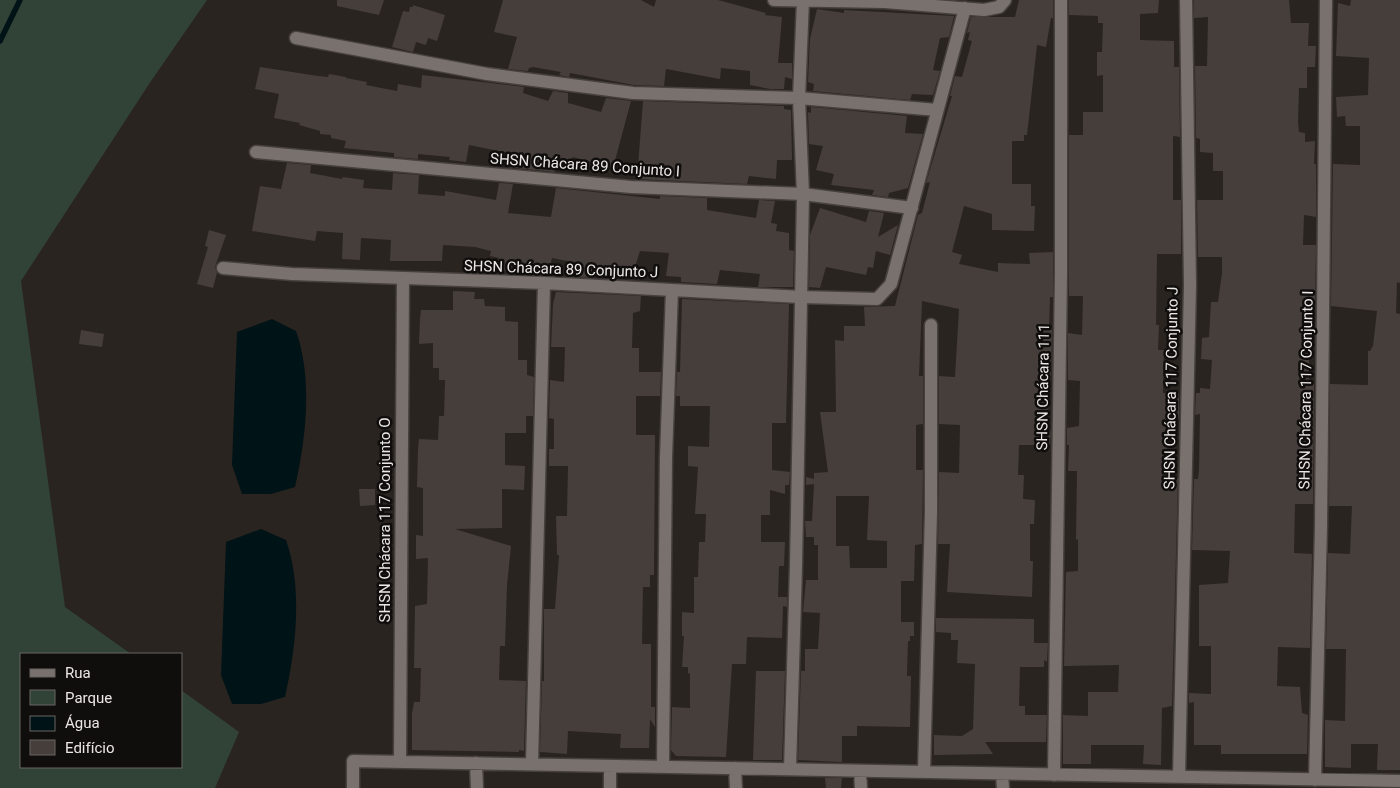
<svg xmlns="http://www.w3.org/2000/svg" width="1400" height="788" font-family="Roboto,sans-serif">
<rect width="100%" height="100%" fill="#2a2420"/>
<path fill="#314336" d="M0,0H207L149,84L21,281L65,607L131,654H21V767H181V690L239,732L215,788H0Z"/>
<path fill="#001316" d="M272,319L296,331C313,379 306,438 295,487L271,494H242L232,465L237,332Z
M261,529L286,540C303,588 296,648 285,697L261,704H232L221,675L226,542Z"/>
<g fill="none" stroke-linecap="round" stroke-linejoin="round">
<path stroke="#001316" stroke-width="5.5" d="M0,41L20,0"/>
</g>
<path fill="#453e3b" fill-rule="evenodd" d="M337,0H384L379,15L337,6Z
M503,0H641L654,7L656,0H718L766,13L765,15L782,17L778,63H792V79L785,77L784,89H770L750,85V71L721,68L720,79L666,69L664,86L634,85L570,73L569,77L559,75L561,72L533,67L529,68L528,71L508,69L517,37L494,32Z
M1019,0H1053V18H1051L1046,47L1037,45L1027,135H1024V141H1012V184H1031V206H1035L1034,231L992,230V214L964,206L952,252L962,255L959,264L998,272V263L1030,264L1029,253L1053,252V297H1050L1049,330H1052L1051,380H1048L1047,432L1051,431L1050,445H1019L1018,475H1024L1023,499L1035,500L1034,524H1030V561H1033L1032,597L947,592L950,544H938L939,472L959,473L960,425L939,424V376L955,377L959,309L922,301L919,376H923V424L916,425V470H923L922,544L915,545L914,581H901V622H914V636H910V641H908L907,676H911L910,727L857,726V736H842V762L798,760L801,671H805V649H818L820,613L803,612L806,580H818V545H814V537H806L805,521H812L814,484L806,485V477L814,479V473L828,472L820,412H836L835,340L844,341V326H865L864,307L895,306L918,215L922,213L930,182L926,183L952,96H950L955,76L962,77L972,41L968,40L970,32L967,33L971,17H1015ZM836,496H869L867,540L887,541V568H850L849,546H836Z
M1069,0H1159L1158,13L1140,14V40L1174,41V67H1179L1180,137L1173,136V200H1181V254H1157L1156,325H1159L1158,350H1164L1163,393H1179V418L1166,420L1168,478H1178L1172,706L1162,708L1161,765L1143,764L1144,745H1091V764H1063V715L1088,716V692H1118L1119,665L1064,666L1066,572L1078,571V539L1076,540L1077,471H1068L1069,445H1067V428L1079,426L1080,381L1068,380V333L1082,335L1083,296H1069V135H1083V112H1103V75L1097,76V52H1102L1103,23H1098V16L1069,15Z
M1194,0H1289L1291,23H1309L1308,46H1316L1315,67H1307V88H1299L1298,122L1299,132L1305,133V142L1315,141L1314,164H1316V217L1304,215L1303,245H1316L1315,306H1309V384H1314L1313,504H1295L1294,553L1312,554L1310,648L1278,647L1277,686L1300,687L1302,713L1308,715L1307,754H1221V745H1194V702L1189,703V693L1211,694V646H1199V585L1228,583L1230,551L1192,550L1194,479H1198L1199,470L1200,414L1195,415L1196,393H1200V388L1210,389L1212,360L1201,359L1202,338L1209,337L1211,302H1218L1222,273V257H1198L1197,200H1223V171H1213V153L1200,152V139L1196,138L1195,66H1207L1208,17L1194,18Z
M1351,0H1400V283L1397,282L1396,313L1400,314V770H1377L1378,744H1351V768L1325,767V720L1345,721L1346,649H1326L1328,553L1350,554L1352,506H1329L1330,384L1368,385V351H1370L1373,346L1377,311L1331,306L1333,164L1360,165V126H1346L1345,116L1337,117L1336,97L1368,95L1369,58L1336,56L1338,3L1350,6Z
M413,5L445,15L437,41L428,38L426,45L416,42L413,52L392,47L403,11L409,12L410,7H413Z
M817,9L844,13V10L954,16L949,37L940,38L933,70L940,71L933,95L912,94L910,100L813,91L814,84L808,82L810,39Z
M260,67L318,76L328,77L329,74L346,77V78L367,82L366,85L397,91L398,84L421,88L422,75L524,87L523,93L548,101L553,91L568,93V103L601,112L606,98L631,101L613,168L573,157L571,162L559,158L555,172L505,167L508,153L469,145L466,162L449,160L450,157L418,154V159L394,157V153L344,148L346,141L331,138V135L320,134V131L299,125L300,123L274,118L279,94L255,89Z
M643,101L784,106V109L791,110L792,160H777L776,179L749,176L747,184L637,179Z
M811,107L907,116L905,133L923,134L908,188L889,193L888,197L872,195L874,190L831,185L834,174L816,170L823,146L809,144L808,112L811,113Z
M287,163L311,165L310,173L342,179L343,177L364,180L363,188L392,190L393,173L419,175L418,194L445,196V191L496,200L499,183L513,184L508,213L551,217L556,188L660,199V196L707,198V210L756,218L759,200L775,201L771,223L777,224L776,231L789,233V250L794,251L793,287H758L760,274L720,270L717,284L681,282V277L666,276L669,253L640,251L633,273L598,265L594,278L579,277L583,264L552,258L549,272L495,271L499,258L490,256L491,251L475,247L443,245L442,261H390L391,240L361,238L360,260L342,259L343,233L317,231L315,241L252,231L260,186L281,189Z
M820,208L866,222L869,211L884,213L878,237L898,225L890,255L876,251L873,268L868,267L866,275L826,267L820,288L809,287L810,235Z
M209,230L226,235L215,267L217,273L213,288L197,284L208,247L205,246Z
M453,291L475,292L474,299H484L485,306L505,307V321L518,322V360H527V375L534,377L533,416H526V433H505V465L525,466L524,490L502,489V528L455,529L511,546L507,585L505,646H500L499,680L526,681L524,751L519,750V752L412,750V714L414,702H420L421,668H414L415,606L427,604L428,558L416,559V535L423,536V488L417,487L418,450L419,439L438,440L439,416H444L445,380H439V368H433V343L419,344L420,319L421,310H453Z
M556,292L641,296L640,311L633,313L632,348H639V372H661L660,396H636V435H655L654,575H650V587H643L642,644H651V707H655V727L650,719L649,748H620L621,734L568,731L567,754L540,752L542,681H544V609H555L559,555H557L556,516H567L568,466H549V449H554V419L549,418L550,380L564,382L565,347H551L553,304Z
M682,299L789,304L786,423H772V470L790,472L789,485H785V494L770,490V515H761V542H785L784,566H779L778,597H787V607L783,606L782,638L747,637L746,664H732L726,757L676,756L671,750L672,707L690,708V674L688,673V667H682L684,636H682V612L694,613V577H698L699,542H705L706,514H695L698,467L688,466V446L709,447L710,406H680V396H676L677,372H680Z
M81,330L104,334L102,347L79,344Z
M359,489H375V505L360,506Z
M936,618L1034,619V643H1048L1047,662L1044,660V667H1020L1019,706H1025V715H1047L1046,742H985L993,754L934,755V735L962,736L973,729L975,664L957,663L958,640H951V633L936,632Z
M756,671H785L782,760H753Z
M825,778H842L841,788H826Z"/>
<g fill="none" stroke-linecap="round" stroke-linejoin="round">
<defs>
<path id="street" d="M774,0L885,2L984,10L999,7L1005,0
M296,38L487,74L633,93L799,98L937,110
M256,152L631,187L803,194L912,208
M223,268L292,274L544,283L801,297L877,299L891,284L965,8
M400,762L403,279
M476,763L477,788
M532,764L544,283
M610,766V788
M663,767L666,457L672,290
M735,768L736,788
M790,769L796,566L803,194L799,98L803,0
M860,771L861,788
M924,772L931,512V325
M1002,774L1003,788
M1054,775L1061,272V0
M1179,777L1190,285L1186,0
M1315,780L1321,526L1326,0
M353,788V761L1400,781"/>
</defs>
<use href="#street" stroke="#46413e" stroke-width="15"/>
<use href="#street" stroke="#79716d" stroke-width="12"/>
</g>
<g text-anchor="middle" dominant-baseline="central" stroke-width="5" stroke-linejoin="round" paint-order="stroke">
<g font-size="15" fill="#ebe7e4" stroke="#100e0c">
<text transform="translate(585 165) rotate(4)">SHSN Chácara 89 Conjunto I</text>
<text transform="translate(561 269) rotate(2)">SHSN Chácara 89 Conjunto J</text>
<text transform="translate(1043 387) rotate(-89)">SHSN Chácara 111</text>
<text transform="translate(1171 388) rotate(-89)">SHSN Chácara 117 Conjunto J</text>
<text transform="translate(1306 390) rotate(-89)">SHSN Chácara 117 Conjunto I</text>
<text transform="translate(385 520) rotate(-90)">SHSN Chácara 117 Conjunto O</text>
</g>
</g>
<rect x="20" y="653" width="162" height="115" fill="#100e0c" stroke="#686562"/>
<rect x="30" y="669" width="25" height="8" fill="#79716d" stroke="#686562"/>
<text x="65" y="678" font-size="15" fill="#ebe7e4">Rua</text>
<rect x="30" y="690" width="25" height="15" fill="#314336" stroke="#686562"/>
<text x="65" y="703" font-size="15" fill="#ebe7e4">Parque</text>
<rect x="30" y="716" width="25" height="15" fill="#001316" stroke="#686562"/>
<text x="65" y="728" font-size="15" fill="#ebe7e4">Água</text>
<rect x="30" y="740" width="25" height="15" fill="#453e3b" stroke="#686562"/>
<text x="65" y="753" font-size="15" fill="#ebe7e4">Edifício</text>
</svg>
